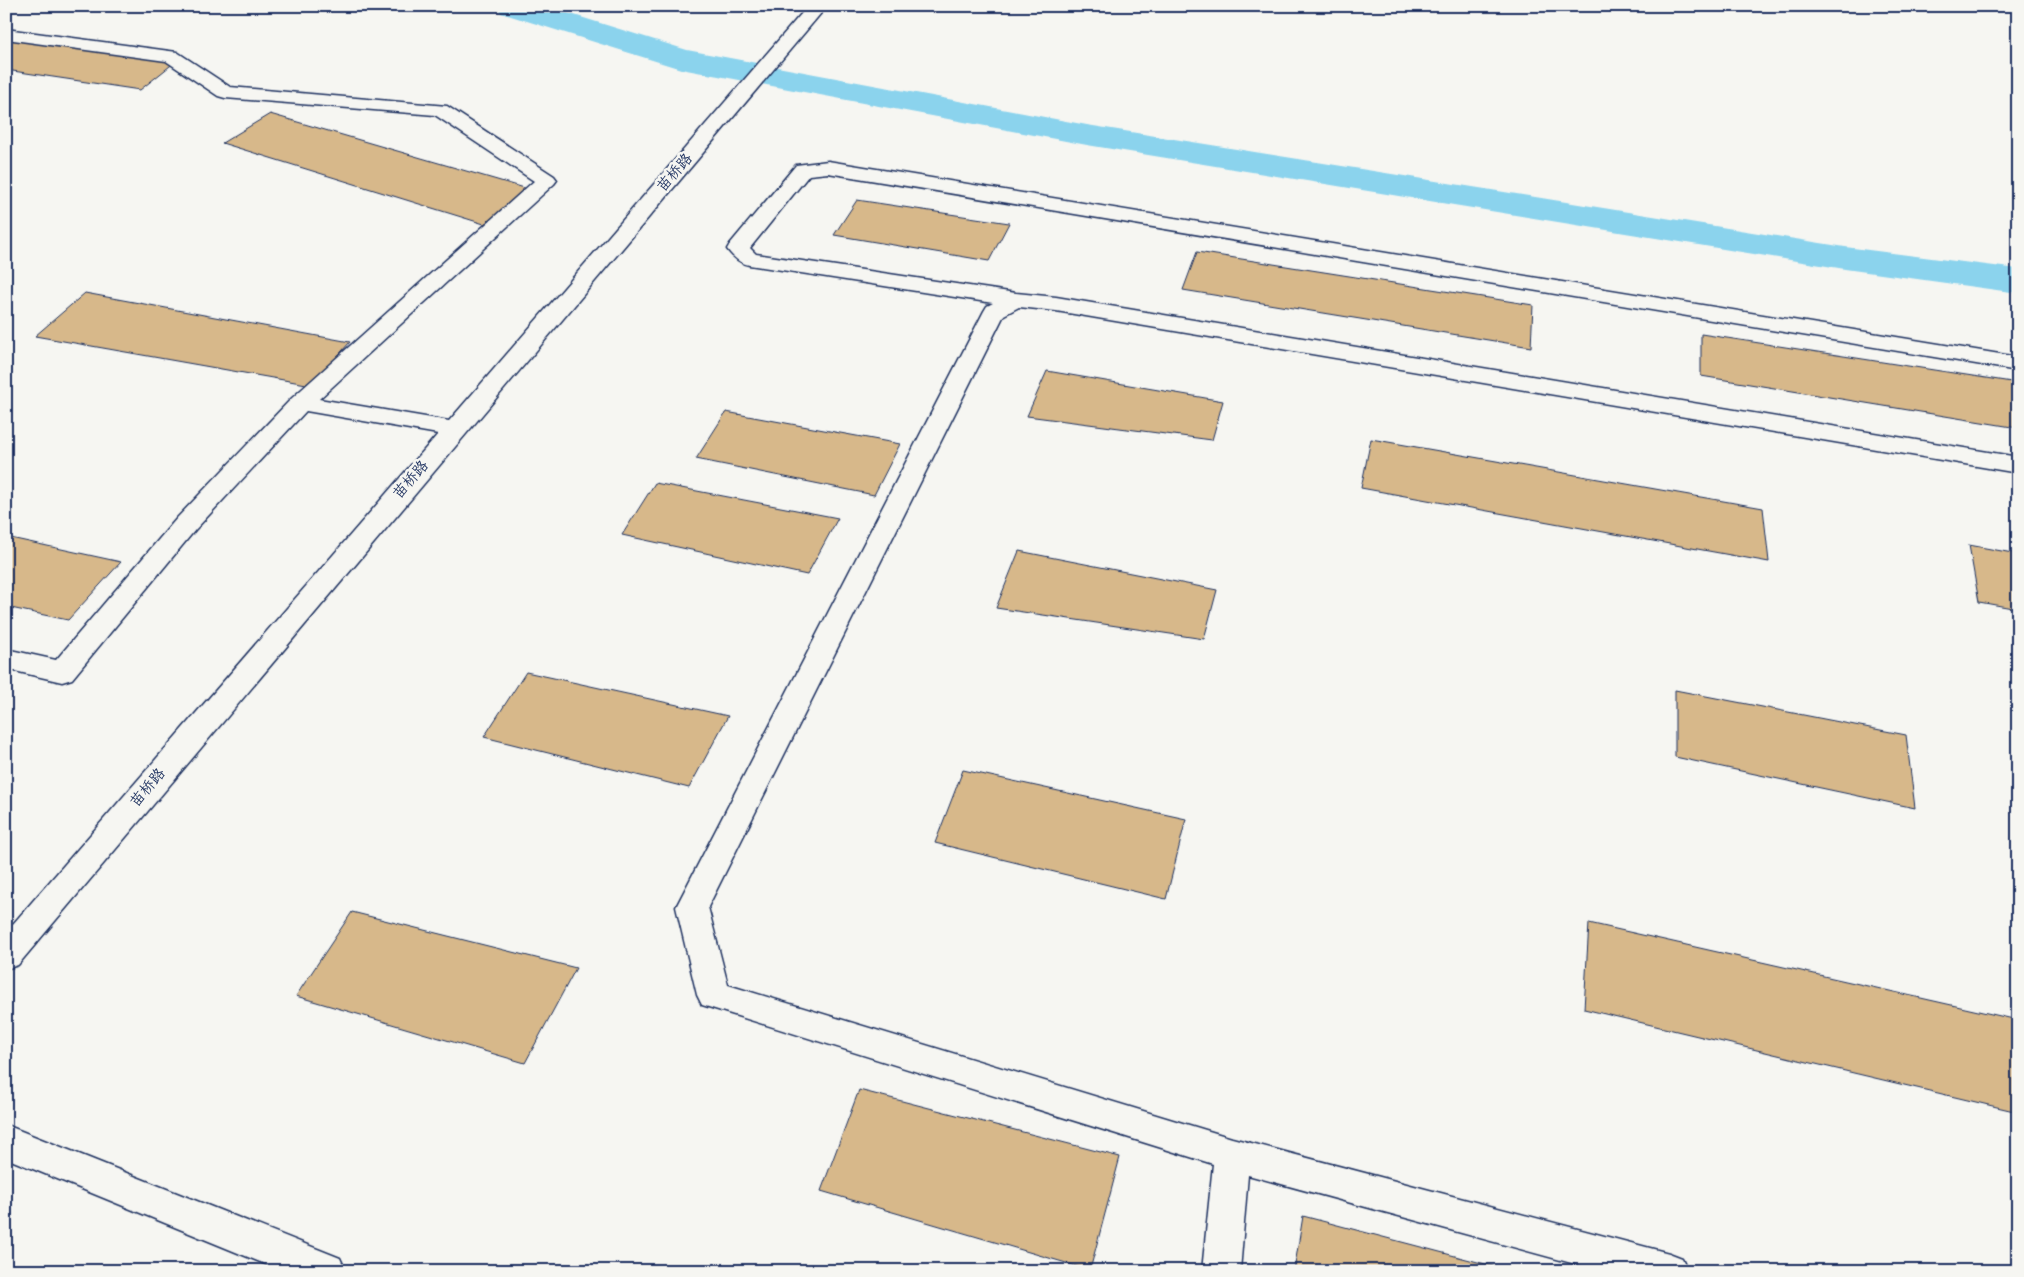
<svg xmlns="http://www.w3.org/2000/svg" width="2024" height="1277" font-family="Kalam,'LXGW WenKai TC',sans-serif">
<rect width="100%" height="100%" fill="#f6f6f2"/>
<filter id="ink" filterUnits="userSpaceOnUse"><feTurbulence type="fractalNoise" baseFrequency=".02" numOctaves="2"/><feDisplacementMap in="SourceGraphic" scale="10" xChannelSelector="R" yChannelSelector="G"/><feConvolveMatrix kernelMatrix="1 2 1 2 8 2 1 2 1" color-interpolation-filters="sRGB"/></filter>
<g filter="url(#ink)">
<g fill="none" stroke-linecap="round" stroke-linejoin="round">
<path fill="#8bd3ed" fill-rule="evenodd" d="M497,6H545L687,50L1087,125L1845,247L2018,269V293L1845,269L1087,145L681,69L501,13Z"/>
</g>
<path fill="#d7b88a" stroke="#1b2f5e" d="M6,39L175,62L140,90L6,70Z
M270,114L535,191L484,224L222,143Z
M857,200L1009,223L989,261L834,235Z
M1197,252L1533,305L1531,347L1183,290Z
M85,293L350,342L312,385L35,336Z
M1701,334L2018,383V428L1701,376Z
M1047,371L1223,401L1212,440L1027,416Z
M726,412L900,444L874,495L696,459Z
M1371,439L1763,508L1769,562L1361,488Z
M655,483L838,518L807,575L622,535Z
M6,537L121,562L68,620L6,607Z
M1969,545L2018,554V609L1979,602Z
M1019,551L1217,590L1204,639L996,608Z
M526,672L728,716L689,788L484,737Z
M1675,690L1906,735L1915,808L1675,757Z
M963,770L1186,819L1166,899L935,843Z
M352,912L576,968L525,1063L296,996Z
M1589,923L2018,1020V1112L1584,1009Z
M859,1090L1120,1157L1090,1270L821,1191Z
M1303,1216L1512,1271H1294Z"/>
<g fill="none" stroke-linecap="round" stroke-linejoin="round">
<defs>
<path id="street" d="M808,6H827L18,965L6,969V932L438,434L306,411L195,530L72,679L62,682L6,669V649L56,660L177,518L292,398L534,181L435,115L225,98L218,96L166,61L6,39V29L177,52L230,87L447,106L554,176L557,180L554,184L319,399L449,421Z
M828,161L2018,357V371L828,173L809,175L750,248L756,254L1016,293L1056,297L2018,457V473L1056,311L1019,307L1004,315L708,907L728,985L1232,1138L1669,1253L1682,1258L1688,1271H1601L1248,1175L1240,1271H1202L1213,1164L702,1005L697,995L676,907L984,311L987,306L993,303L749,265C739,263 733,257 727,249L730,244L796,165Z
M6,1125L340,1258L346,1271H282L6,1158Z"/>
</defs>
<use href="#street" stroke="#1b2f5e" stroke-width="3"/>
<use href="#street" fill="#f6f6f2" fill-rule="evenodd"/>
</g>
</g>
<g text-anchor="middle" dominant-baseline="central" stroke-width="5" stroke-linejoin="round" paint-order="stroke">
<g font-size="15" fill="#1b2f5e" stroke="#f6f6f2">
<text transform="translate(675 173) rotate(-49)">苗桥路</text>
<text transform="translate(411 480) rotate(-49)">苗桥路</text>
<text transform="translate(148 788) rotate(-50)">苗桥路</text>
</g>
</g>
<rect width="2024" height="1277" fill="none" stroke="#f6f6f2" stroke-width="25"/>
<rect x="12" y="12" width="1999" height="1252" fill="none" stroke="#1b2f5e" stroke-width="2" filter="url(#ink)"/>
</svg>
